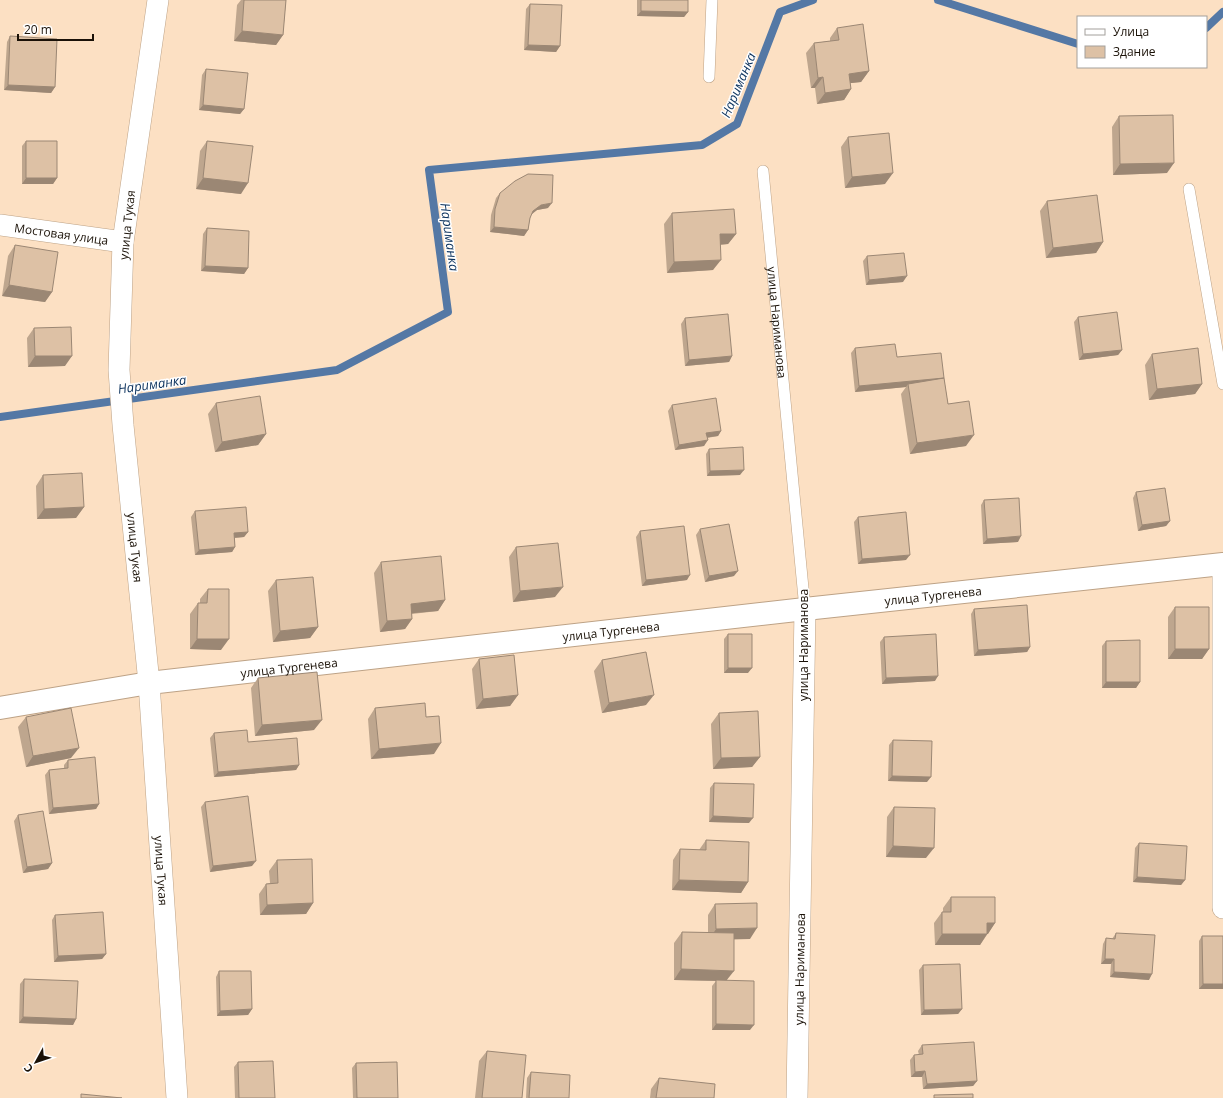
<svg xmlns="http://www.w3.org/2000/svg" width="1223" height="1098" font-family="'Open Sans',sans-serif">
<rect width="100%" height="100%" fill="#fce0c3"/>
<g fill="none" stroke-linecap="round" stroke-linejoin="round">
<path stroke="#5478a5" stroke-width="8" d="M938,0L1078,44
M1206,28L1223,12
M0,417L337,370L448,312L429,170L702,145L737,124L780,12L813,0"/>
<defs>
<g id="lane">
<path d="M709,77L712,0"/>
<path id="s1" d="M763,171L805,609"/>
<path d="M1189,189L1223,384"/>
</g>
<g id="street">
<path id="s2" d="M158,0L123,242L119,370L123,425L149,683L177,1098"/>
<path id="s3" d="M0,225L123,242"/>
<path d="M1223,564V908"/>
<path id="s4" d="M797,1098L805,609"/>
</g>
<g id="secondary">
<path id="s5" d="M0,708L149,683L805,609L1223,564"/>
</g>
</defs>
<use href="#lane" stroke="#bda286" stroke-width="12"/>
<use href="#street" stroke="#bda286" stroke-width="22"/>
<use href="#secondary" stroke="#bda286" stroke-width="24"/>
<use href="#lane" stroke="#fff" stroke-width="11"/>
<use href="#street" stroke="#fff" stroke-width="21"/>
<use href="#secondary" stroke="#fff" stroke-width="22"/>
</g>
<path fill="#bea68e" d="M241,0H286L283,35L276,45L234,41L237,5Z
M637,0H688V12L684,17L637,16Z
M530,4L560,46L556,52L524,50L526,9Z
M837,28L869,71L861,82L850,83L851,89L844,100L817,104L815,88H811L806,53L814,43L830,41V38Z
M10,36L55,87L51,93L4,90L7,42Z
M206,69L244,109L240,114L199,110L202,75Z
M1119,116L1167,173L1113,175L1112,127Z
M848,137L885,184L845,188L841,147Z
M26,141L57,178L53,184H22V146Z
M207,141L241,194L196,189L200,151Z
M500,193L548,208L537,210L531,215L530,218L528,230L524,236L490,232L491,215L496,198Z
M1047,201L1103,242L1096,253L1046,258L1040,211Z
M672,213L736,234L728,244L720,245L713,270L667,273L664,224Z
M207,228L248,268L244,274L201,271L203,234Z
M15,245L52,292L45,302L2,296L8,256Z
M867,256L903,282L866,285L863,261Z
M1078,317L1122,350L1118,355L1079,360L1074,322Z
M685,318L732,356L729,362L685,366L681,324Z
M34,328L65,366L28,367L27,338Z
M855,348L897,357L944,378L948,404L966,446L910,454L901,394L906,387L855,392L851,353Z
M1152,354L1202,384L1195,394L1149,400L1145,365Z
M216,403L266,434L258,445L215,452L208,414Z
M672,405L721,431L718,436L707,438L704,446L675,450L668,411Z
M709,449L740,475L707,476L706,454Z
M43,475L84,507L76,518L37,519L36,486Z
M1136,492L1170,521L1166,526L1138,531L1133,498Z
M984,500L1018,542L983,544L981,505Z
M195,511L248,532L244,537L235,538V547L232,552L195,555L191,517Z
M858,517L906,560L858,564L854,522Z
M700,529L734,576L705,582L696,535Z
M640,531L687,580L642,586L636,537Z
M516,547L555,597L513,602L509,557Z
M381,562L445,600L438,611L412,614V619L405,629L380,632L374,573Z
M276,580L318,627L310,638L273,642L268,591Z
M208,589L221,650L190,649V614L198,603H200V599Z
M1175,607L1209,649L1202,659H1168V617Z
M974,609L1030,647L1027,652L974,656L971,614Z
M728,634L748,673H724V639Z
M884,637L935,681L882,684L880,642Z
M1106,641L1140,682L1136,688H1102V646Z
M479,659L518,695L510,706L476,709L472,669Z
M602,660L646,705L602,713L594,671Z
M258,678L314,730L255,736L251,688Z
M375,708L426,717L434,754L371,759L368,719Z
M719,713L760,757L752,767L713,769L711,724Z
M26,717L71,758L26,767L18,727Z
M214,733L248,742L299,765L296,770L214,777L210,738Z
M893,740L927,782L888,781L889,745Z
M68,760L99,804L96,809L49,814L45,775L49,770L64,769V765Z
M714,783L749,823L709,822L710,788Z
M205,802L252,866L210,872L201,807Z
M894,807L926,858L886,857L887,817Z
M18,815L52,863L48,869L23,873L14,821Z
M706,840L748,882L741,893L672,890L673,860L680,849L699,850Z
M1139,843L1185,880L1181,885L1133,882L1135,848Z
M277,860L313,903L306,914L260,915L259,894L266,884L270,883L269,871Z
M951,897L995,923L980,945H935L934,923L942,912H943V908Z
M715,904L750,939H734L727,980L750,1030H712V986L716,981L674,980V943L682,932L708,933V915Z
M55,915L106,954L102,959L54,962L52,920Z
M1116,933L1149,980L1110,977L1111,964H1101L1103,944L1106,938L1112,939Z
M1202,936L1223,989H1199V941Z
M923,965L962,1009L958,1014L921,1015L919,970Z
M219,971L252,1009L248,1015L217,1016L216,977Z
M24,979L76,1019L73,1025L19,1023L20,984Z
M922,1045L977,1081L973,1086L923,1089L922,1077H911L910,1060L914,1055H919L918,1051Z
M487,1051L522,1098H475L479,1061Z
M238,1062L275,1098H235L234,1067Z
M356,1063L398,1098H353L352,1068Z
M531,1072L569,1098H526L527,1078Z
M659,1078L714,1098H650L651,1089Z"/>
<path fill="#9b8774" d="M641,11L688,12L684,17L637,16Z
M242,31L283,35L276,45L234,41Z
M528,45L560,46L556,52L524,50Z
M869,71L861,82L842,84L849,74Z
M823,77L815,88H811L818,78Z
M8,85L55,87L51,93L4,90Z
M851,89L844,100L817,104L825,93Z
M203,105L244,109L240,114L199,110Z
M1174,163L1167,173L1113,175L1120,164Z
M893,173L885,184L845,188L852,177Z
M26,178H57L53,184H22Z
M203,178L248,183L241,194L196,189Z
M552,203L548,208L537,210L529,216L533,211L541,205Z
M494,227L528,230L524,236L490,232Z
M720,234H736L728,244L712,245Z
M1103,242L1096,253L1046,258L1053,248Z
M721,260L713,270L667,273L674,262Z
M205,266L248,268L244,274L201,271Z
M907,276L903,282L866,285L869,280Z
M9,285L52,292L45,302L2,296Z
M1122,350L1118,355L1079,360L1083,354Z
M35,356H72L65,366L28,367Z
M732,356L729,362L685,366L689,360Z
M944,378L940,383L908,384L906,387L855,392L859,386Z
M1202,384L1195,394L1149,400L1157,389Z
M721,431L718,436L703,438L706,433Z
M266,434L258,445L215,452L222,442Z
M974,435L966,446L910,454L917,443Z
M708,440L704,446L675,450L679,445Z
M744,470L740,475L707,476L710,471Z
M84,507L76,518L37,519L44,509Z
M1170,521L1166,526L1138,531L1142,525Z
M248,532L244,537L231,538L234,533Z
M1021,536L1018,542L983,544L987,539Z
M235,547L232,552L195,555L199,550Z
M910,555L906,560L858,564L862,559Z
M738,571L734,576L705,582L709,576Z
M690,575L687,580L642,586L646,580Z
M563,587L555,597L513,602L520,591Z
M445,600L438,611L403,614L411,604Z
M412,619L405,629L380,632L387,621Z
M318,627L310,638L273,642L280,631Z
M197,639H229L221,650L190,649Z
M1030,647L1027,652L974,656L978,650Z
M1175,649H1209L1202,659H1168Z
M728,668H752L748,673H724Z
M938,676L935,681L882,684L886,678Z
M1106,682H1140L1136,688H1102Z
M518,695L510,706L476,709L483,699Z
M654,695L646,705L602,713L609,703Z
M322,720L314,730L255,736L262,725Z
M441,743L434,754L371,759L379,749Z
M79,748L71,758L26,767L33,756Z
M760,757L752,767L713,769L721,758Z
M299,765L296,770L214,777L218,772Z
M892,776L931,777L927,782L888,781Z
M99,804L96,809L49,814L53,808Z
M713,816L753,818L749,823L709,822Z
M893,846L934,848L926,858L886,857Z
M256,861L252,866L210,872L213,866Z
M52,863L48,869L23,873L27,867Z
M1137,877L1185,880L1181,885L1133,882Z
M679,880L748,882L741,893L672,890Z
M313,903L306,914L260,915L267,905Z
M987,923H995L988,934H980Z
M757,928L750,939L709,940L716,929Z
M942,934H987L980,945H935Z
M106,954L102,959L54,962L58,956Z
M1105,959H1114L1111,964H1101Z
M681,969L734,971L726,981L674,980Z
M1114,972L1152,974L1149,980L1110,977Z
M1203,984H1223V989H1199Z
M252,1009L248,1015L217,1016L220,1011Z
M962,1009L958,1014L921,1015L924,1010Z
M23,1017L76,1019L73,1025L19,1023Z
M716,1024L754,1025L750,1030H712Z
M925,1071L922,1077H911L915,1072Z
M977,1081L973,1086L923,1089L927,1084Z"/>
<path fill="#ddc1a5" stroke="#9b8774" d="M244,0H286L283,35L242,31Z
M641,0H688V12L641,11Z
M530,4L562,5L560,46L528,45Z
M863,24L869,71L849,74L851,89L825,93L823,77L818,78L814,43L839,40L837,28Z
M10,36L57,39L55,87L8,85Z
M206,69L248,73L244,109L203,105Z
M1173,115L1174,163L1120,164L1119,116Z
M889,133L893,173L852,177L848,137Z
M26,141H57V178H26Z
M207,141L253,146L248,183L203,178Z
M528,174L553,175L552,203L541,205L533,211L530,218L528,230L494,227L495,209L500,193L515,181Z
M1097,195L1103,242L1053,248L1047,201Z
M734,209L736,234H720L721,260L674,262L672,213Z
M207,228L249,231L248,268L205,266Z
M15,245L58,252L52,292L9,285Z
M904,253L907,276L869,280L867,256Z
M1117,312L1122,350L1083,354L1078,317Z
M728,314L732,356L689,360L685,318Z
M71,327L72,356H35L34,328Z
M895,344L897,357L941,353L944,378L859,386L855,348Z
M1198,348L1202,384L1157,389L1152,354Z
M944,378L948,404L969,401L974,435L917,443L908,384Z
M260,396L266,434L222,442L216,403Z
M716,398L721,431L706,433L708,440L679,445L672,405Z
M743,447L744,470L710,471L709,449Z
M82,473L84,507L44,509L43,475Z
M1165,488L1170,521L1142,525L1136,492Z
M1019,498L1021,536L987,539L984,500Z
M246,507L248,532L234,533L235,547L199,550L195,511Z
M906,512L910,555L862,559L858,517Z
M729,524L738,571L709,576L700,529Z
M684,526L690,575L646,580L640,531Z
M558,543L563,587L520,591L516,547Z
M441,556L445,600L411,604L412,619L387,621L381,562Z
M313,577L318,627L280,631L276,580Z
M208,589H229V639H197L198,603H207Z
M1027,605L1030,647L978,650L974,609Z
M1175,607H1209V649H1175Z
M728,634H752V668H728Z
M936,634L938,676L886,678L884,637Z
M1140,640V682H1106V641Z
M646,652L654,695L609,703L602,660Z
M514,655L518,695L483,699L479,659Z
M317,672L322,720L262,725L258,678Z
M425,703L426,717L439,716L441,743L379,749L375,708Z
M71,708L79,748L33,756L26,717Z
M758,711L760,757L721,758L719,713Z
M247,730L248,742L297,738L299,765L218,772L214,733Z
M893,740L932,741L931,777L892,776Z
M95,757L99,804L53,808L49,770L68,768V760Z
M714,783L754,784L753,818L713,816Z
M248,796L256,861L213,866L205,802Z
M894,807L935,808L934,848L893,846Z
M43,811L52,863L27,867L18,815Z
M706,840L749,842L748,882L679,880L680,849L706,850Z
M1139,843L1187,846L1185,880L1137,877Z
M312,859L313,903L267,905L266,884L278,883L277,860Z
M951,897H995V923H987V934H942V912H951Z
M757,903V928L716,929L715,904Z
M103,912L106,954L58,956L55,915Z
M682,932L734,933V971L681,969Z
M1116,933L1155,935L1152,974L1114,972V959H1105L1106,938L1115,939Z
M1202,936H1223V984H1203Z
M960,964L962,1009L924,1010L923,965Z
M219,971H251L252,1009L220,1011Z
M24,979L78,981L76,1019L23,1017Z
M716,980L754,981V1025L716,1024Z
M974,1042L977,1081L927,1084L925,1071L915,1072L914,1055L923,1054L922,1045Z
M487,1051L526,1055L522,1098H482Z
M273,1061L275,1098H239L238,1062Z
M397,1062L398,1098H357L356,1063Z
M531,1072L570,1075L569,1098H529Z
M659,1078L715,1084L714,1098H656Z
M81,1094L122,1098H81Z
M973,1094V1098H934V1095Z"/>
<g text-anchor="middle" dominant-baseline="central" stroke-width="3" stroke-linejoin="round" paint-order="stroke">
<g font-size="12" fill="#1a1107" stroke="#fff">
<text transform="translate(127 225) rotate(-84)">улица Тукая</text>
<text stroke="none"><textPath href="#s3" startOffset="62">Мостовая улица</textPath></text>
<text stroke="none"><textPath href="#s1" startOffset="152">улица Нариманова</textPath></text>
<text stroke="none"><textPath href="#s2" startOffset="551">улица Тукая</textPath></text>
<text stroke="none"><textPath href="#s5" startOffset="940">улица Тургенева</textPath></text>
<text stroke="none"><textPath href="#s5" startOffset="616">улица Тургенева</textPath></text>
<text transform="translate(803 645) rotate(-90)">улица Нариманова</text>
<text stroke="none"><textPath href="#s5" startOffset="292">улица Тургенева</textPath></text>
<text stroke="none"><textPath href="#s2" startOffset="875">улица Тукая</textPath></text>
<text stroke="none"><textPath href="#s4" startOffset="129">улица Нариманова</textPath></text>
</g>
<g font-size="13" font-style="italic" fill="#0d335e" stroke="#fff">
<text transform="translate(738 85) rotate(-67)">Нариманка</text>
<text transform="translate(450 237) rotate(82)">Нариманка</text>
<text transform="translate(152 384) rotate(-8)">Нариманка</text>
</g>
</g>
<rect x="1077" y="16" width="130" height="52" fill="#ffffff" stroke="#a3a09c"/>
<rect x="1085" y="29" width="20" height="6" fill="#ffffff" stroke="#a3a09c"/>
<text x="1113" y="36" font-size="12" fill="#1a1107">Улица</text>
<rect x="1085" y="46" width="20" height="12" fill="#ddc1a5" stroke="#a3a09c"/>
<text x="1113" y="56" font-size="12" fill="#1a1107">Здание</text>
<g transform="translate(36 1062) rotate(230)" stroke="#ffffff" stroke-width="3" paint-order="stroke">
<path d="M0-3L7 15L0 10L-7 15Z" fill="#1a1107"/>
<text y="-6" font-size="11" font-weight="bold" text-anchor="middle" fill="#1a1107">С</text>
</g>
<path d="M18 34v6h75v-6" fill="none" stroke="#1a1107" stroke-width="2"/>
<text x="24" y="34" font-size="12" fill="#1a1107" stroke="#ffffff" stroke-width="3" paint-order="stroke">20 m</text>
</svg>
